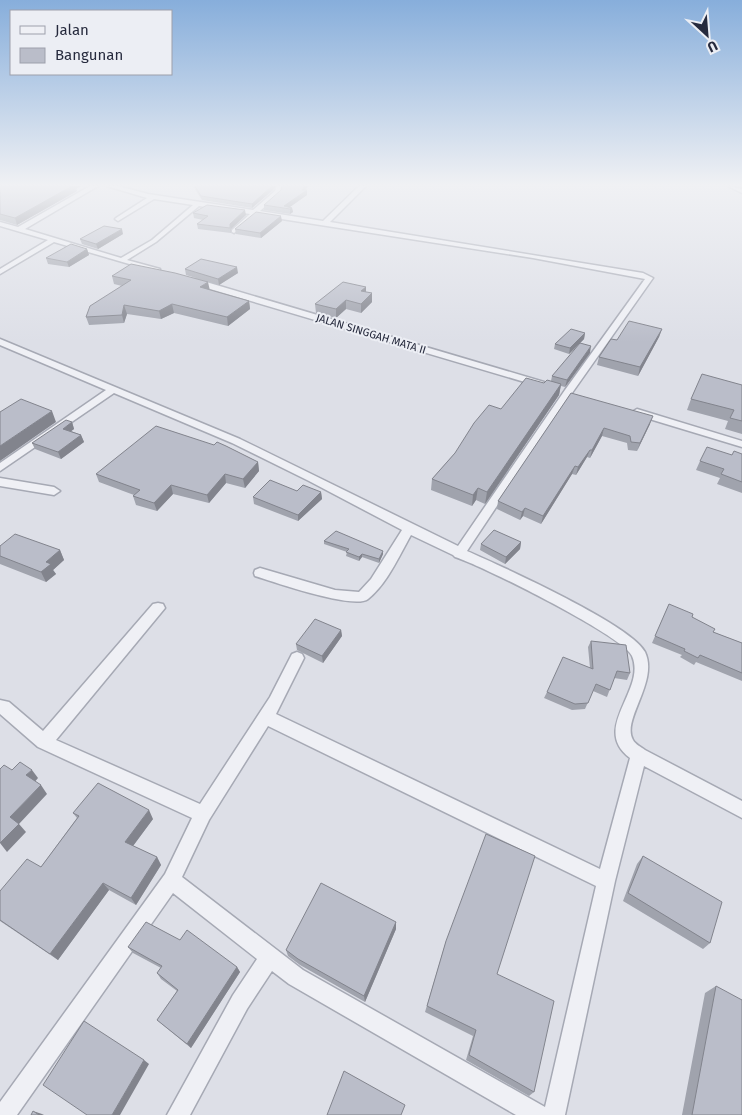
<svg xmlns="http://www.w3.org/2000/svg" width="742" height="1115" font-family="'Fira Sans',sans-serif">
<rect width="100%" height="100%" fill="#dddfe7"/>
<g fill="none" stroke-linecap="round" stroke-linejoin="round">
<defs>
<path id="street" d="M90,186H98L25,229L121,258L152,240L193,205L154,199L118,221L115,219L116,218L147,198L107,186H118L148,194L253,210L275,191L277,186H283L280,193L260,211L323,221L359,186H366L330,222L643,273L653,278L572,393L467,551C501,566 632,625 645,652C659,682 621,720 633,740C635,744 641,747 645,750L742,801V818L644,766L615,881L565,1115H516L289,984L272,971L247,1009L190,1115H167L233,995L257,959L173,893L17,1115H0V1102L165,874L192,818L38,747L0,714V700L9,702L43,731L153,604L158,603L163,604L165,608L56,740L200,804L270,697L292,654L297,652L302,654L304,658L276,714L600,869L630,758C590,728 647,690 632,656C623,636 481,565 455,557L453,555L411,535C399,556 387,584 368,599C354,610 274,582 255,576L254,573L255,570L260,568L335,590L359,592L371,579L402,530L309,481L232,443L114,393L0,471V463L106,390L0,345V339L240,439L458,546L565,390L645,279L533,258L256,215L234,233L232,232V230L250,214L199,206L156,242L127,260L160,269V273L54,242L0,274V269L48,240L0,226V222L18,227ZM268,726L596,886L545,1107L303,970L182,877L209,820Z
M729,186L742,189V193L730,187Z
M190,279H196L544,382L546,384L541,387L538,386L190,283Z
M637,409L742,441V447L633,414L632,412Z
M0,478L54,487L60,491L54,495L0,486Z"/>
</defs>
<use href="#street" stroke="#a6a9b4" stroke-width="3"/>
<use href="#street" fill="#eff0f5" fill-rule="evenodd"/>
</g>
<path fill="#a0a3ad" d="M0,186L76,189L77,191L17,225L0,220Z
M193,186H276L273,190L252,208L202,200Z
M308,186L305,190L307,195L290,207L292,208L293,212L290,214L264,210V205Z
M193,213L246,215L231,229V233L198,229L197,224L203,220L194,218Z
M282,221L261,238L236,234L235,229Z
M123,234L98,249L82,244L80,239Z
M87,249L89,255L69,267L48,264L46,258Z
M185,269L238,273L219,285L186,275Z
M112,276L210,290L249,301L250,309L228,326L174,313L161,319L127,314L124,323L89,325L86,317L122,286L114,284Z
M366,287V292L372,302L361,313L346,309L336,318L316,313L315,304Z
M662,329L659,337L638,376L597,365L599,357L617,340Z
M585,333L584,339L569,354L554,349L555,344Z
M590,353L565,387L561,386L559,395L485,504L476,500L472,506L431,490L432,479L455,453L501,409L544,383L551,381L552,376Z
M742,385V434L725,429L728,421L687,410L691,399Z
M571,393L650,424L637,451L628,450L627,443L602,436L590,458L587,457L576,475L572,474L541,524L523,516L520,520L497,509L498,501Z
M72,422L74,429L71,431L81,435L84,442L61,459L35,449L32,443Z
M742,454V493L717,484L720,478L696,470L700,461Z
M258,462L259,471L245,488L226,483L209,503L173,494L157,511L136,505L133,496L134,495L99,482L96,474Z
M297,491L321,492L322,499L298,521L254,504L253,497Z
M324,541L383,554L379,563L362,557L359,561L346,556L347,552L324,544Z
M521,542L520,549L505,564L480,550L481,544Z
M0,546L60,550L64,560L53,570L56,574L46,582L0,564Z
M669,604L692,617L713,632L742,643V681L696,662L694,665L680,657L682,655L652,643Z
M341,630L342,636L323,663L297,650L296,644Z
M591,641L630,673L627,680L614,678L607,697L593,691L585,709L572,710L544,698L547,692L590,668L588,647Z
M73,813L153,819L133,846L157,857L161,865L136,905L109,890L58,960L0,921V891L41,867L77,818Z
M643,856L710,943L703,949L623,901L637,864Z
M396,922V929L365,1002L300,965L288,956L286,950Z
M180,940L237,967L240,972L191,1048L157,1020L177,991L161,979L157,973L161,968L133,953L128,947Z
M446,941L497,974L534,1092L529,1096L466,1060L473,1036L425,1012Z
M716,986L742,1115H682L705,993Z"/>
<path fill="#82848d" d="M72,186H81L76,189L77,191L17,225L15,218Z
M272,186H276L273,190L252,208V204Z
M305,186H308L303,193L307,190V195L287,209L284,206Z
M292,208L293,212L290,214V209Z
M245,210L246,215L231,229V233L230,224Z
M281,216L282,221L261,238L260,233Z
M122,229L123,234L98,249L96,244Z
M87,249L89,255L69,267L67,262Z
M237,267L238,273L219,285L218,279Z
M208,282L210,291L200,287Z
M366,287V296L361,291Z
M372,293V302L361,313V304Z
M346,300V309L336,318V309Z
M249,301L250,309L228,326L227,317Z
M172,304L174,313L161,319L159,311Z
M124,305L127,314L124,323L122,315Z
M662,329L659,337L638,376L640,367Z
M585,333L584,339L569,354L570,348Z
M591,346L590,353L565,387L567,380Z
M561,384L559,395L485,504L487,492Z
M52,411L56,422L0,461V446Z
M653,416L650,424L637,451L640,443Z
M72,422L74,429L66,435L63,429Z
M604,428L602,436L590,458L592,450Z
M81,435L84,442L61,459L58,452Z
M590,450L587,457L576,475L578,467Z
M258,462L259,471L245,488L243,479Z
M575,466L572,474L541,524L543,516Z
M225,474L226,483L209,503L207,495Z
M171,485L173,494L157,511L154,503Z
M478,488L476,500L472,506L473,495Z
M321,492L322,499L298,521V515Z
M525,508L523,516L520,520L522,512Z
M521,542L520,549L505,564L506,557Z
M60,550L64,560L53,570L56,574L46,582L41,572L46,562Z
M383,551V554L379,563V559Z
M362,554V557L359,561V557Z
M341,630L342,636L323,663L322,656Z
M32,770L38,778L33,784L26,775Z
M41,785L47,794L19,824L26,832L7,852L0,843L10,817Z
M149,810L153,819L130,850L125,842Z
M157,857L161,865L136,905L131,898Z
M103,883L109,890L58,960L50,954Z
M396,922V929L365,1002L364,996Z
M237,967L240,972L191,1048L187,1044Z
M144,1060L149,1064L120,1115H112Z
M33,1111L42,1114L44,1115H39Z"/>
<path fill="#babdc9" stroke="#82848d" d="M0,186H72L15,218L0,214Z
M195,186H272L252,204L201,196Z
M282,186H305L302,190H307L284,206L292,208L290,209L264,205L281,190Z
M207,205L245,210L230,224V228L197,224L208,216L193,213Z
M256,212L281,216L260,233L235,229Z
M104,226L122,229L96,244L80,239Z
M71,244L87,249L67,262L46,258Z
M201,259L237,267L218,279L185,269Z
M131,264L175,273L208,282L200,287L249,301L227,317L172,304L159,311L124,305L122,315L86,317L90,306L131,280L112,276Z
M343,282L366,287L361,291L372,293L361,304L346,300L336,309L315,304Z
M629,321L662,329L640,367L599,357L611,339L617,340Z
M571,329L585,333L570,348L555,344Z
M580,343L591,346L567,380L552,376Z
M702,374L742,385V421L730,418L734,410L691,399Z
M526,378L544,383L547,380L561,384L487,492L478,488L473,495L432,479L455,453L474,423L489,405L501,409Z
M571,393L653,416L640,443L631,442L630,436L604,428L592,450H590L578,467L575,466L543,516L525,508L522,512L498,501Z
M21,399L52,411L0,446V412Z
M66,420L72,422L63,429L81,435L58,452L32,443Z
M156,426L214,445L217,442L226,446L258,462L243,479L225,474L207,495L171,485L154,503L133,496L140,490L96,474Z
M707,447L732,455L734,451L742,454V482L721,474L724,469L700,461Z
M270,480L297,491L303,485L321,492L298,515L253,497Z
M494,530L521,542L506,557L481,544Z
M336,531L383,551L379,559L362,554L359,557L346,552L349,549L324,541Z
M15,534L60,550L46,562L51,564L41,572L0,556V546Z
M669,604L693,614L692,617L715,629L713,632L742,643V673L700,655L698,658L684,651L685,649L655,636Z
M315,619L341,630L322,656L296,644Z
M591,641L626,645L630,673L617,671L610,690L596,684L588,703L575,704L547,692L563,657L593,669Z
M20,762L32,770L26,775L41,785L10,817L19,824L0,843V769L4,765L12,770Z
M98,783L149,810L125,842L157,857L131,898L103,883L50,954L0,920V891L27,859L41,867L79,816L73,813Z
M486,834L535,856L497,974L554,1001L534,1092L469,1055L476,1030L427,1006L446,941Z
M643,856L722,902L710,943L628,893Z
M321,883L396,922L364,996L298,959L286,950Z
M146,922L180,940L187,930L237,967L187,1044L157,1020L178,990L157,973L162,966L128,947Z
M716,986L742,1000V1115H692Z
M84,1021L144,1060L112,1115H87L43,1085Z
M344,1071L405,1105L401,1115H327Z
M33,1111L39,1115H31Z"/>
<linearGradient id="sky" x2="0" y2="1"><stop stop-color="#87aedb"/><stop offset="0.54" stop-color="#f0f1f4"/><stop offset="1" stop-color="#f0f1f4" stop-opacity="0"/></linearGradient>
<rect width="742" height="342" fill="url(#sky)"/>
<g text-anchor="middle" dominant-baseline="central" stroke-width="4" stroke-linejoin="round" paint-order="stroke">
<g font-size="11" fill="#262a3d" stroke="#eceef4">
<text transform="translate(371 334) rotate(17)">JALAN SINGGAH MATA II</text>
</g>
</g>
<rect x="10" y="10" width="162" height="65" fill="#eceef4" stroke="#9da0ab"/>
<rect x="20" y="26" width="25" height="8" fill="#eff0f5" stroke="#9da0ab"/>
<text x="55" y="35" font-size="15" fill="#262a3d">Jalan</text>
<rect x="20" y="48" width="25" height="15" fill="#babdc9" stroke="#9da0ab"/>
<text x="55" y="60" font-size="15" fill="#262a3d">Bangunan</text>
<g transform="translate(707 35) rotate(154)" stroke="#eceef4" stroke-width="4" paint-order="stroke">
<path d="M0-4L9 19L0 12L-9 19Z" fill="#262a3d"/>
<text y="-8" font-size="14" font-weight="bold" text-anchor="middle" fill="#262a3d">U</text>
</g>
</svg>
